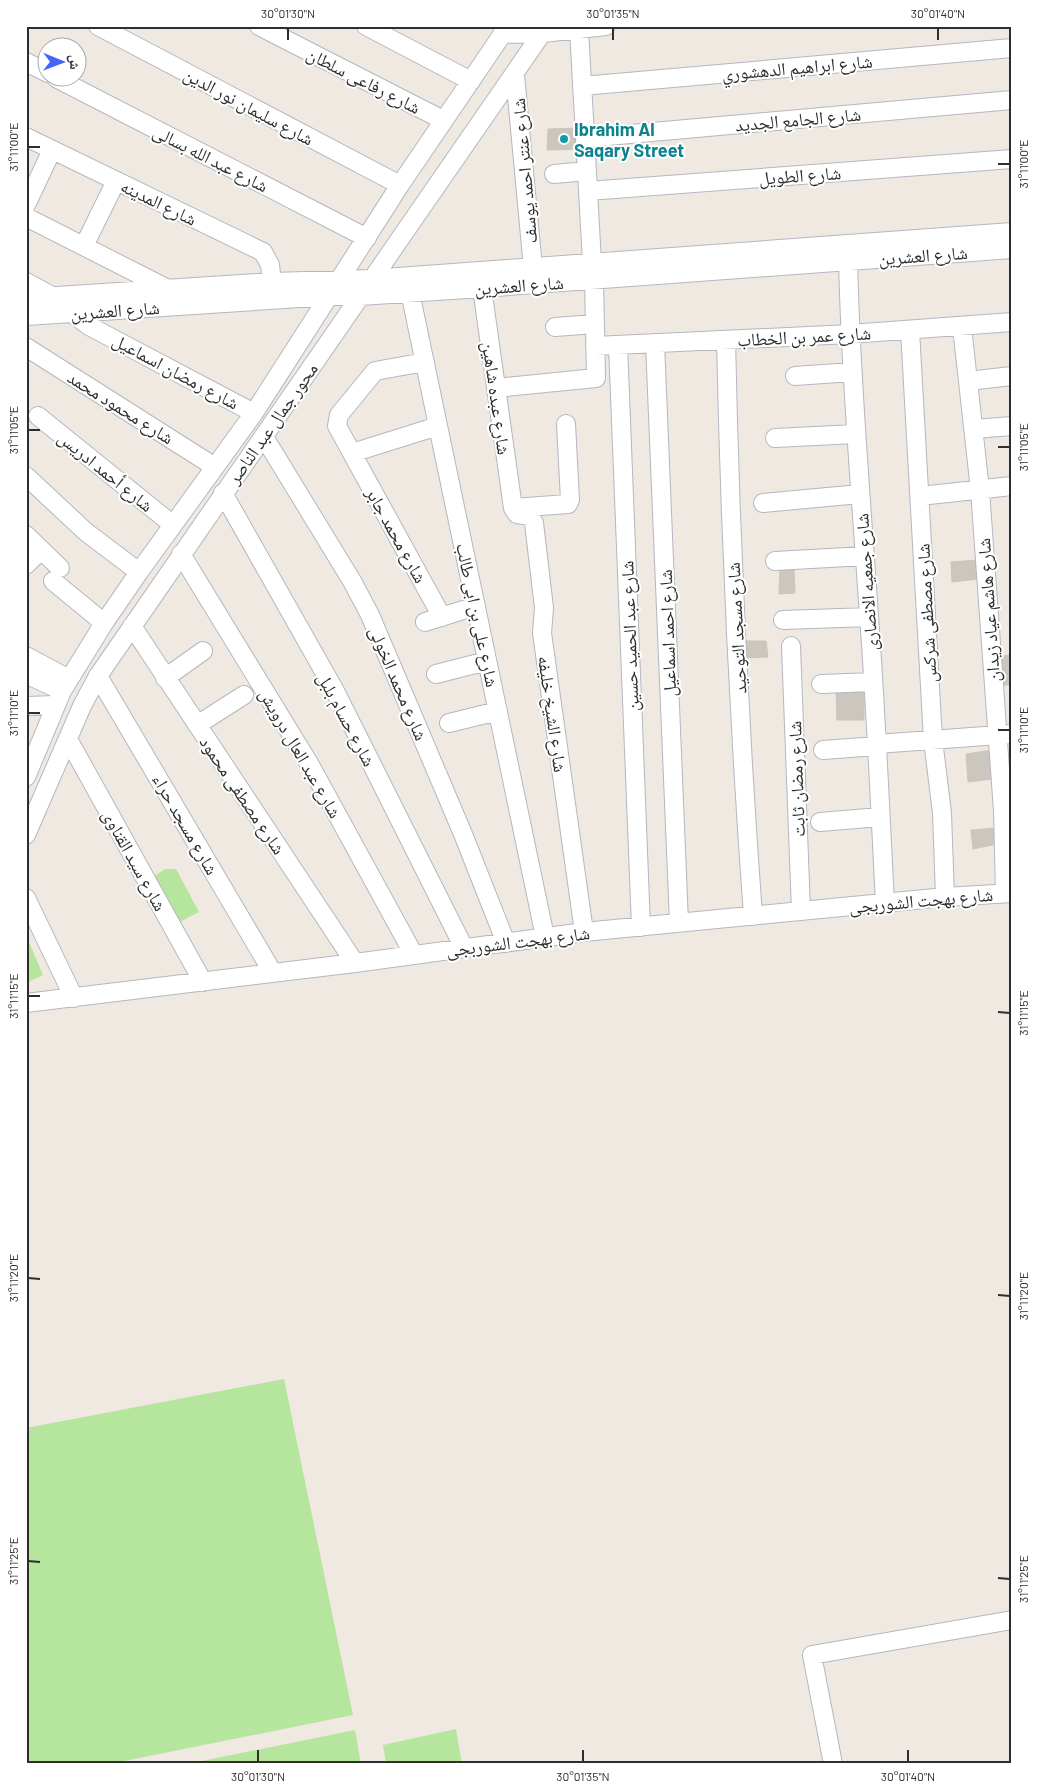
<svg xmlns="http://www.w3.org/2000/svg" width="1038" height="1790" font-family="Barlow,'Noto Naskh Arabic',sans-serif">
<rect width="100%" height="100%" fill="#efe9e1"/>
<path fill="#b6e59e" d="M165,869H176L199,912L178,923L147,881Z
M26,935L43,975L26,983Z
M284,1379L353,1715L109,1764H26V1428Z
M456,1729L462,1764H386L383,1745Z
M355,1730L361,1764H187Z"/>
<path fill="#cbc7bf" stroke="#cbc5ba" d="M581,128V149L547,150L548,129Z
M977,560L979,579L952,582L951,562Z
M794,568L795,593L779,594L780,569Z
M745,641H766L768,657L746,658Z
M1012,655V685H998L996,656Z
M864,692V720H837L836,693Z
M992,750V779L968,782L966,754Z
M997,828V844L973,849L971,830Z"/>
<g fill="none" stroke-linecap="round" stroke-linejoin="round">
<defs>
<path id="minor" d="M98,26L400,185
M259,26L443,120
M366,26L471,81
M579,29L592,262
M502,34L543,33L606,26
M26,62L48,73
M515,75L533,268
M56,78L367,238
M582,86L1012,48
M26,137L263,252L270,265L272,282
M585,138L1012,100
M554,174L587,171
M588,191L1012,159
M26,205L52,150
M26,217L166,288
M84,246L116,181
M848,261C851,379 861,497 869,616C876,711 880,807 885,903
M26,282L52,296
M482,288L513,508L517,514L530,516L534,523L544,608L542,633L584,932
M410,292L545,937
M26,298L272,282L371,279L1012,232
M72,313L89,326L254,413
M26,316L330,296H360L482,288L1012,249
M555,327L595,324
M962,327L980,490L1003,811L1005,893
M910,330L933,740L942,813L945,897
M726,340C730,532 739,724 753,916
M655,343L679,923
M618,345L641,927
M595,346L850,334L1012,322
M26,347L215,467
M425,362L375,371L339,415L337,426L442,617
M795,376L852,372
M968,381L1012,376
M496,388L596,378L594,279
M38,416L173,525
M974,429L1012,426
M264,437L352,581L370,615L463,834L506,943
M775,438L856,434
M352,453L438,426
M26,476L86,532L139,572
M223,493L335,691L464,948
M920,496L1012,486
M763,503L860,494
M513,508L568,504L570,500L566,424
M26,535L60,568
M181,554L310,765L414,955
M775,561L865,556
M26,565L41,550
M53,581L104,623
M783,620L869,617
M425,622L476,606
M132,626L355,963
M791,646L801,911
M26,656L69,679
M26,674L62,691
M436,674L487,661
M98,676L273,973
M165,678L203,651
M821,684L873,682
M26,706L56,705
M449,723L498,711
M197,725L244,695
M68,739L203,982
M877,744L1012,734
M823,750L876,746
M26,777L62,691L104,623L139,572L254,413L400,185L508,26
M820,822L880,817
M26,835L82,706L98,676L547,26
M26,898L74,998
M26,1003L355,963L584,932L945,897L1012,893
M833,1764L812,1655L1012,1620"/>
</defs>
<use href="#minor" stroke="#b4b7c1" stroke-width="20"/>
<use href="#minor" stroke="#fff" stroke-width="18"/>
</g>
<path fill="none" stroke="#2e2e2e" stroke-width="2" d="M288,40V28M613,40V28M938,40V28M28,147H40M998,164H1010M28,430H40M998,447H1010M28,713H40M998,730H1010M28,996H40M998,1012L1010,1013M28,1278L40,1279M998,1295L1010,1296M28,1561L40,1562M998,1578L1010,1579M258,1762V1750M583,1762V1750M908,1762V1750"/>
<circle fill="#0f9aa8" stroke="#fff" stroke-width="2" cx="564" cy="139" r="5"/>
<g text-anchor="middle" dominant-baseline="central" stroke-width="4" stroke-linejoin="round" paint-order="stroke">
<g font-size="18" fill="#2e2e2e" stroke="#fff">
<text transform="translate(797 67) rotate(-5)">شارع ابراهيم الدهشوري</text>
<text transform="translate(364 80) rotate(27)">شارع رفاعى سلطان</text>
<text transform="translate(249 106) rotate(28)">شارع سليمان نور الدين</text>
<text transform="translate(798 119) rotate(-5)">شارع الجامع الجديد</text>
<text transform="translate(211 158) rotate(27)">شارع عبد الله بسالى</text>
<text transform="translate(524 171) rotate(-95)">شارع عنتر احمد يوسف</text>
<text transform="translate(800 175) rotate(-4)">شارع الطويل</text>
<text transform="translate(159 202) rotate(26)">شارع المدينه</text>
<text transform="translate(923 255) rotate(-4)">شارع العشرين</text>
<text transform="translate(519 285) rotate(-4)">شارع العشرين</text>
<text transform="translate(115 310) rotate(-4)">شارع العشرين</text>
<text transform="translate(804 336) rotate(-3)">شارع عمر بن الخطاب</text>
<text transform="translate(176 371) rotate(28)">شارع رمضان اسماعيل</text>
<text transform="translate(497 398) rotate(82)">شارع عبده شاهين</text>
<text transform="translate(121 407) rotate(32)">شارع محمود محمد</text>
<text transform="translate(272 423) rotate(-55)">محور جمال عبد الناصر</text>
<text transform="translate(106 471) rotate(39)">شارع أحمد ادريس</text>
<text transform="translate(397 535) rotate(61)">شارع محمد جابر</text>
<text transform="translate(866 582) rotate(-94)">شارع جمعيه الانصارى</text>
<text transform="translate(988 610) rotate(-94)">شارع هاشم عياد زيدان</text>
<text transform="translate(926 613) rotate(-93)">شارع مصطفى شركس</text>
<text transform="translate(478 615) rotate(78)">شارع على بن ابى طالب</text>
<text transform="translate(736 628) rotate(-93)">شارع مسجد التوحيد</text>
<text transform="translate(667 633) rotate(-92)">شارع احمد اسماعيل</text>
<text transform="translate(629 636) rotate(-92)">شارع عبد الحميد حسين</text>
<text transform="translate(399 683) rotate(67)">شارع محمد الخولى</text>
<text transform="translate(553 714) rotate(82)">شارع الشيخ خليفه</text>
<text transform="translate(347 719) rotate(62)">شارع حسام بلبل</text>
<text transform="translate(301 753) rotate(60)">شارع عبد العال درويش</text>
<text transform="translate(796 779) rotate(-92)">شارع رمضان ثابت</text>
<text transform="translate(243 795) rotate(56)">شارع مصطفى محمود</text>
<text transform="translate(186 824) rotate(60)">شارع مسجد حراء</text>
<text transform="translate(135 860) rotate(61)">شارع سيد القناوى</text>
<text transform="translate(921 900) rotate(-5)">شارع بهجت الشوربجى</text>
<text transform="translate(518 941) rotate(-7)">شارع بهجت الشوربجى</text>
</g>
<g font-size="18" font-weight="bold" fill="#0d838f" stroke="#fff" text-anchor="start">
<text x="574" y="129">Ibrahim Al<tspan x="574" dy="21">Saqary Street</tspan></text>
</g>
</g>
<rect width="1038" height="1790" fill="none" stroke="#ffffff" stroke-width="55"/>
<g transform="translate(62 62) rotate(91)"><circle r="24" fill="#ffffff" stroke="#ababab"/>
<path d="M0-4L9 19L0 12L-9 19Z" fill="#4264fb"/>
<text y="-8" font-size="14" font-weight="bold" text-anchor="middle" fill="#2e2e2e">ش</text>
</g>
<rect x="28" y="28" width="982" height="1734" fill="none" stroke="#2e2e2e" stroke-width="2"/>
<g font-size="12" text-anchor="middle" fill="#2e2e2e">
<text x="288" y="18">30°01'30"N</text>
<text x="613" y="18">30°01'35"N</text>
<text x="938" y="18">30°01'40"N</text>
<text transform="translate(14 147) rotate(-90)" y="4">31°11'00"E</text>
<text transform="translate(1024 164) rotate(-90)" y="4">31°11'00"E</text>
<text transform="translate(14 430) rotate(-90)" y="4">31°11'05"E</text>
<text transform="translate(1024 447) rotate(-90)" y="4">31°11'05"E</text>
<text transform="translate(14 713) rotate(-90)" y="4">31°11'10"E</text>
<text transform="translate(1024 730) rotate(-90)" y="4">31°11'10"E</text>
<text transform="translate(14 996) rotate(-90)" y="4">31°11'15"E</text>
<text transform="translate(1024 1013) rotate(-90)" y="4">31°11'15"E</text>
<text transform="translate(14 1278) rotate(-90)" y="4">31°11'20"E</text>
<text transform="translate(1024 1296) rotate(-90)" y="4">31°11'20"E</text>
<text transform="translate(14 1561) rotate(-90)" y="4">31°11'25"E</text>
<text transform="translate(1024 1579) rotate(-90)" y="4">31°11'25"E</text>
<text x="258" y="1781">30°01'30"N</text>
<text x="583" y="1781">30°01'35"N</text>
<text x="908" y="1781">30°01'40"N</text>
</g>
</svg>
